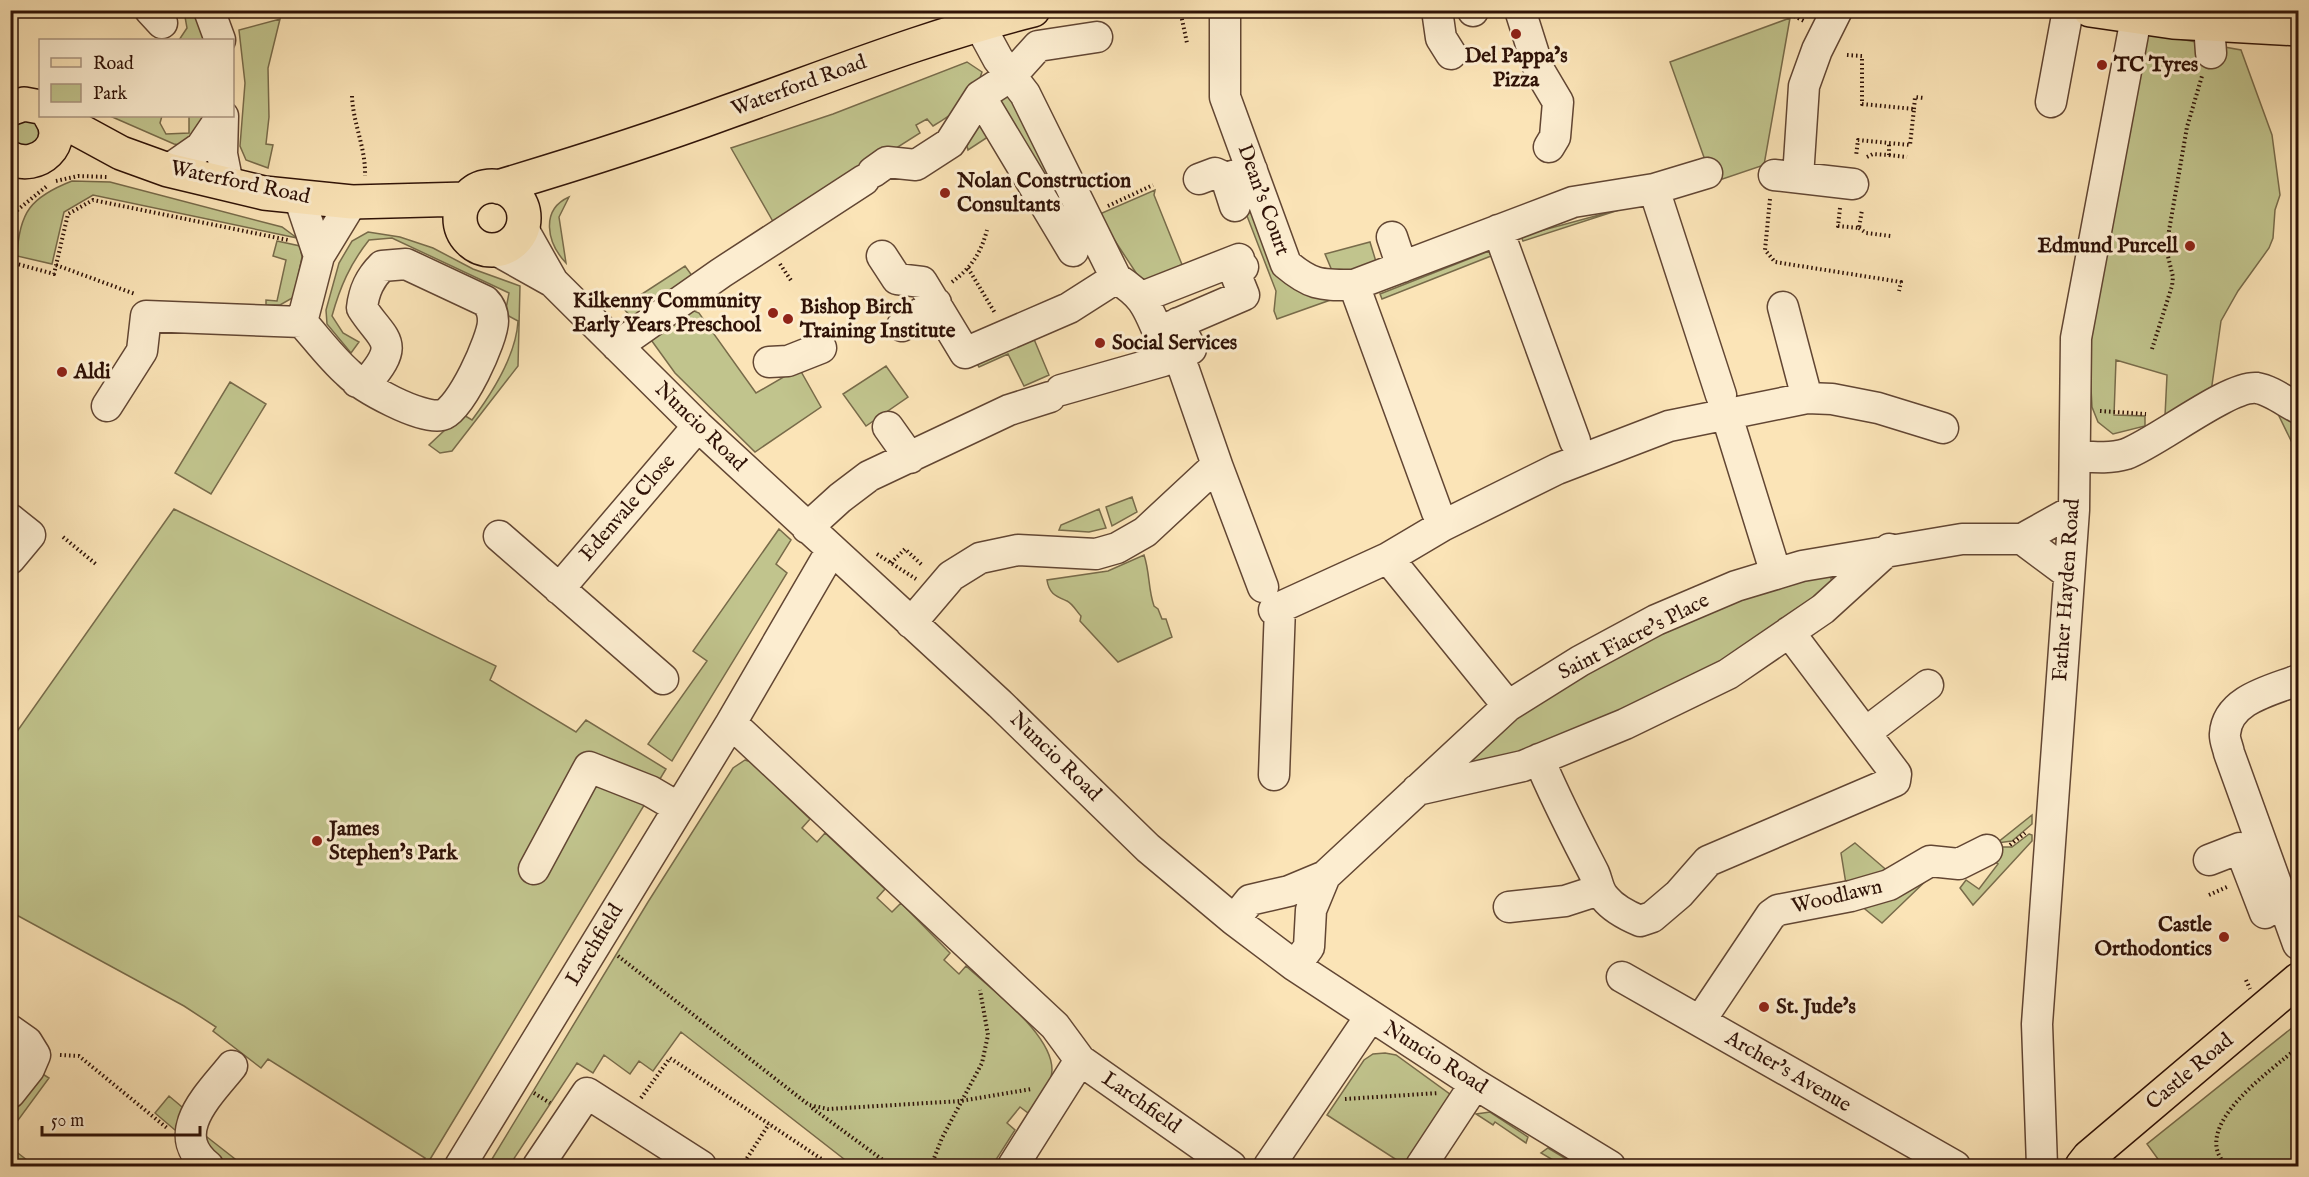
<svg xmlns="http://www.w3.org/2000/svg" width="2309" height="1177" font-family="'IM FELL English',serif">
<rect width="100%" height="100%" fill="#fbe4b7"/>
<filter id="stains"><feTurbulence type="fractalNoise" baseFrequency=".00333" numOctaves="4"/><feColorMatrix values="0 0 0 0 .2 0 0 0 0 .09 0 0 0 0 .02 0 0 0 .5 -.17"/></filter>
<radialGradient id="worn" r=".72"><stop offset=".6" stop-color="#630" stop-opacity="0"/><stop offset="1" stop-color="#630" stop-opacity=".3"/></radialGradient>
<path fill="#c1c48d" stroke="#786b4a" stroke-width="1.5" d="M184,11H201L213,40H179L187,28Z
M1790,18L1764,165L1687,191L1711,177L1670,62Z
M280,19L268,68L269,117L266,144L273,145L268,168L246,160L240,146L245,83L239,30Z
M2146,33L2241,50L2272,135L2280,195L2275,210L2273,238L2269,248L2238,291L2221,321L2211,392L2165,416L2167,375L2116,360L2114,415L2145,416V426L2113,434L2098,422L2092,407L2089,352Z
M967,62L982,72C975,99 955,113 933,126L927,119L916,125L920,133L775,225L731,148L833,114Z
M1016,94L1081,231L1072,236L991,98Z
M982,107L997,131L968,150L967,146Z
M16,116L42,125L39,146L10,147V120Z
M110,116H162L160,123L166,134L189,133V116H205L206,131L180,145L174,144Z
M72,181L110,182L282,227L297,238L93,195L64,212L52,264L17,256C19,212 31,197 72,181Z
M1245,181L1282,270L1336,298L1277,319L1274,311L1276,291L1242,203Z
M1155,190L1154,195L1185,272L1144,285L1100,218L1102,213Z
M569,197L559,217L566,263C547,243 540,210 569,197Z
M1625,208L1523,241L1521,236Z
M368,232L400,237L433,248L473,269L520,286L518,366L452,451L440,453L429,445L462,414L472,420C493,392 516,356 518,321L505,314L509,293L392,238L369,240C350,264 340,287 332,316L343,333L359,342L351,353L327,324L326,310L339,263L352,241Z
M277,241L300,246L302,257L294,297L280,305H266V300L277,301L286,260L273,256Z
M1370,242L1377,265L1349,274L1333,273L1325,254Z
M1489,251L1491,256L1382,299L1380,294Z
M685,266L693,277L634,320L622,307Z
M682,306L699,313L756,393L799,368L821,407L755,452L675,373L649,337Z
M1031,332L1049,375L1024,386L1008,354L979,367L974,358Z
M886,366L908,397L866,426L843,394Z
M230,382L266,404L211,494L175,473Z
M2278,414L2298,423V455Z
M1132,497L1137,512L1112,526L1106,507Z
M174,509L496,666L490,680L576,732L586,720L666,769L429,1161L432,1164L430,1166H419L425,1158L268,1059L261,1068L213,1031L216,1027L184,1006L11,912V740Z
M1099,509L1106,528L1089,532L1059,530L1061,525Z
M779,529L791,540L776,564L787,573L672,761L648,744L707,661L693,651Z
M1144,555C1150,573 1148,589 1154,606L1158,609L1162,619H1166L1172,637L1118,662L1080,621L1081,616C1077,612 1073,604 1067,601C1056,596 1049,594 1047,580L1108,571Z
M1827,568L1835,589L1710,670L1519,756L1460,769L1509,709L1624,643Z
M745,760L751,762L810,819L802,828L817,842L825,833L885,889L877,898L892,912L901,903L950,953L944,960L959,974L966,966C992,990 1061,1040 1051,1077C1048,1091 1036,1102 1028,1113L1020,1107L1007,1123L1015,1130L992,1166H853L681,1032L653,1071L639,1061L630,1074L604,1055L593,1073L577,1063L511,1163L515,1166H492V1159L648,902L733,768Z
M2032,815V824L2012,841L1997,843Z
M2029,834L2032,835V841L1973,905L1960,888L1966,880L1979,889L1998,864L1985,854L1996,847H2012Z
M1855,843L1890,873L1846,884L1841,853Z
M1934,873L1882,923L1860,905Z
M2298,1023V1166H2163L2147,1144Z
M1385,1053L1396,1055L1458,1100L1413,1166H1406L1327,1115L1364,1060L1373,1054Z
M41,1073L49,1078L16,1123L11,1119L10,1114Z
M169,1096L188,1112L182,1136L155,1113Z
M1490,1112L1528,1137L1526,1143L1495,1122L1493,1125L1476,1114Z
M207,1137L244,1166C224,1166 210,1162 203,1141Z
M10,1147L27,1160L22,1166H11Z
M1548,1148L1578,1166H1563L1541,1153Z"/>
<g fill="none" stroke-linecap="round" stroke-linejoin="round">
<defs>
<path id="minor" d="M150,10L162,23
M209,10L220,40
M1225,10V97L1286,264C1312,286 1321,285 1354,285L1573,202L1654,189L1707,173
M1437,10L1441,38L1451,54
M1473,10V11
M1520,10L1539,70L1558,102L1555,137L1549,147
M2209,25L2211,53
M980,96L1073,251
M2051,102L2068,10
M223,116L222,154L228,184
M168,170L201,147L222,116
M873,172L887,162L916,165L950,143L980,96L1011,76L1038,46L1097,37
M1774,175L1853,184
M1798,177L1804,86L1817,50L1837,10
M1226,178L1235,206
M1199,179L1215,173L1226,178L1252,170
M1654,189L1721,395
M299,197L319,256
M352,202L319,256L302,322C317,339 331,358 348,373C363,388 421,420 442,415C460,411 493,339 493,321C493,312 491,307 485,301L406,264L382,266C370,278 364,290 362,308C383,341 402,341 368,381L357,382
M523,229L553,282L698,426L1000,704L1148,848L1234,920L1295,966L1475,1084L1610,1166
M1498,230L1575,441
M1392,237L1402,267
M496,250L553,282
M882,256L897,279L922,282L965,353L1069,308L1116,278L1025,94L998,59L979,24
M1116,278C1142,295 1146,303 1158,332L1244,295L1234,270L1243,267
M1354,285L1437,512
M1142,297L1239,259
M1783,307L1807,398
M902,326L936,303
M617,346L721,273L864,180
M769,362L788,361L821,348
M1184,370L1217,465
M1061,390L1163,361L1191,349L1178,323
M107,406L142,351L146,316L302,322
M1726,413L1776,574
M888,427L910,458
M2075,456C2092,457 2110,459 2126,454C2158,442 2229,385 2257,388C2270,390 2286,402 2298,408
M10,519L30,535L10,559
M807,528L840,498L869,476L1009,410L1050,397
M499,536L663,679
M2022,539L2069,574
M1388,558L1508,706
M559,589L698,426
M1274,610L1388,558L1442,526L1557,469L1669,426L1807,398L1832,399L1878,408L1943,428
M911,623L951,576L980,558L1018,550L1096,554L1117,548L1145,532L1217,465L1263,587
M2298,680C2273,690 2227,699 2225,734C2224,739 2228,747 2229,753L2298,944
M731,723L1055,1026L1080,1060L1231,1166
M1865,733L1928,685
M1539,759C1556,800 1574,834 1594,873C1598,882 1598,891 1605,898C1613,908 1628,916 1640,921L1652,917L1679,894L1708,861L1895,781L1896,774L1789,632
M1274,775L1280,607
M1417,790L1523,766L1625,724L1728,674L1823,609L1889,549
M2209,860L2240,848L2265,913
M534,869L589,767L650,791L679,808
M1509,907L1565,901L1599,890
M1234,920L1250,900L1289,891L1325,876L1508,706L1580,661L1656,620L1736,586L1802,566L1962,539H2022L2074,510
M1295,966L1309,947L1311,910L1325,876
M1622,977L1955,1166
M1700,1021L1771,915L1778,910L1851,896L1889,885L1930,861L1959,864L1987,850
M10,1030L27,1042L35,1055L29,1069L10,1093
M208,1166C167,1133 209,1095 232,1066
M460,1166L731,723L831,551
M538,1166L587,1093L701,1166
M1013,1166L1080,1060
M1269,1166L1370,1017
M1421,1166L1475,1084
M2042,1166L2037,1024L2074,510L2076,338L2136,18"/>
<path id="major" d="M2090,10L2173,22L2298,29
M10,109L24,104L40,107
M53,116L121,153L168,170L264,193L352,202L466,199
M10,158C38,172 69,143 50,116
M460 218a32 32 0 1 1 64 0a32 32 0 1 1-64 0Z
M498,187C575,164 651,140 727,112C829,76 928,36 1033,10
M2082,1166L2089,1157L2298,980"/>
</defs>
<use href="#minor" stroke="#624633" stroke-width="33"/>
<use href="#major" stroke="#2f1207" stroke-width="36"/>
<path stroke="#2f1207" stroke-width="4" stroke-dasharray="1.5 3" stroke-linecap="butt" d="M1180,10L1187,43
M1794,16L1804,21
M1847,55L1862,56V104L1914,109L1910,145L1858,140L1856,156
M352,96C353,124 366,148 365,176
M1914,109L1915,97L1924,98
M1889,155L1907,157
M1867,157L1873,154L1889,155V143
M56,181L78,176L108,177
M1770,199L1765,250L1775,262L1901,282L1899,291
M1108,206L1153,185
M1840,208L1838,226L1859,228L1862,210
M10,216L47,186
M1859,228L1866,233L1891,236
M10,262L54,274L68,214L93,200L288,240
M780,264L792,282
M56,265L135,294
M968,268L995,313
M952,282C971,268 981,253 987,230
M2152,349L2172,286L2173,277L2166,248L2187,127L2202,76
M2100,411L2146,414
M63,537L97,565
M877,554L916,579
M891,563L905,549L923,566
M2010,845L2025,833
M2209,895L2229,886
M618,956L809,1105L828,1109L961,1101L1031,1089
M2246,980L2250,989
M60,1055L79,1056L167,1128
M534,1093L550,1103
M641,1098L670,1058L832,1166
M1345,1099L1439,1093
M812,1108L891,1166
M742,1166L769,1124
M931,1166L942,1138L982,1063L988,1035L980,990
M2227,1166C2186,1127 2274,1069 2298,1047"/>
<use href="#minor" stroke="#fcedd0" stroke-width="30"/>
<use href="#major" stroke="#fbe4b7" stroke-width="33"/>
</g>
<g fill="#8f2418" stroke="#fcedd0" stroke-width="2">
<circle cx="1516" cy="34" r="6"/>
<circle cx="2102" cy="65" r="6"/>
<circle cx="945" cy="193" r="6"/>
<circle cx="2190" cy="246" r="6"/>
<circle cx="773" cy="313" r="6"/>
<circle cx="788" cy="319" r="6"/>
<circle cx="1100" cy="343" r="6"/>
<circle cx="62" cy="372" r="6"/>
<circle cx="317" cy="841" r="6"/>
<circle cx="2224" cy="937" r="6"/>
<circle cx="1764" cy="1007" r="6"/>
</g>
<g text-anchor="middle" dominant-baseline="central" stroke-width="6" stroke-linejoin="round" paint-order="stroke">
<g font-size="21" font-weight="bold" fill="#2f1207" stroke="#fcedd0" text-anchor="start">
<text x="1516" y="56" text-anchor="middle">Del Pappa’s<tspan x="1516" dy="24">Pizza</tspan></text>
<text x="2114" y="65">TC Tyres</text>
<text x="957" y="181">Nolan Construction<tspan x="957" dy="24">Consultants</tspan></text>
<text x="2178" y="246" text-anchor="end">Edmund Purcell</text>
<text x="761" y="301" text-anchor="end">Kilkenny Community<tspan x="761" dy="24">Early Years Preschool</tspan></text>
<text x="800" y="307">Bishop Birch<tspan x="800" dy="24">Training Institute</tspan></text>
<text x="1112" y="343">Social Services</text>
<text x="74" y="372">Aldi</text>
<text x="329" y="829">James<tspan x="329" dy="24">Stephen's Park</tspan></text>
<text x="2212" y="925" text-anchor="end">Castle<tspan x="2212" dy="24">Orthodontics</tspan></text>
<text x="1776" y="1007">St. Jude's</text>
</g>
<g font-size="21" fill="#2f1207" stroke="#fcedd0">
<text transform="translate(799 86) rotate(-20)">Waterford Road</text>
<text transform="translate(240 183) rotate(12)">Waterford Road</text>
<text transform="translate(1263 200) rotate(70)">Dean's Court</text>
<text transform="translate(700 427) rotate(44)">Nuncio Road</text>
<text transform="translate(628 508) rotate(-49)">Edenvale Close</text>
<text transform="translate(2067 590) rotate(-86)">Father Hayden Road</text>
<text transform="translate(1634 637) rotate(-27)">Saint Fiacre's Place</text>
<text transform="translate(1055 757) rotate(44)">Nuncio Road</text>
<text transform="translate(1837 897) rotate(-13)">Woodlawn</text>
<text transform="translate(595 945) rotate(-59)">Larchfield</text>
<text transform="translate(1435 1058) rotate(32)">Nuncio Road</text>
<text transform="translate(1788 1072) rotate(30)">Archer's Avenue</text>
<text transform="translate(2190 1072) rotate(-40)">Castle Road</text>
<text transform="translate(1141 1103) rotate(35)">Larchfield</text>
</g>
</g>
<rect width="2309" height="1177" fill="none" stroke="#fbe4b7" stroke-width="36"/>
<rect x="12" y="12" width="2285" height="1153" fill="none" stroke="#2f1207" stroke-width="3"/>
<rect x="18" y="18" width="2273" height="1141" fill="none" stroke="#2f1207" stroke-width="1.5"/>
<rect x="39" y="39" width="195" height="78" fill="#fcedd0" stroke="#aa9580" stroke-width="1.5"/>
<rect x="51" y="58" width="30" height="9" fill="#fbe4b7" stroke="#aa9580" stroke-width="1.5"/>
<text x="93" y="69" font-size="18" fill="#2f1207">Road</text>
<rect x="51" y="84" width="30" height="18" fill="#c1c48d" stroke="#aa9580" stroke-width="1.5"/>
<text x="93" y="99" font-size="18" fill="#2f1207">Park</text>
<path d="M42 1126v9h158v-9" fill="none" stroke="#2f1207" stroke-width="3"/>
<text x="51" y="1126" font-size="18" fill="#2f1207" stroke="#fcedd0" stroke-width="4.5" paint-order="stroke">50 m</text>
<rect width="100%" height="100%" filter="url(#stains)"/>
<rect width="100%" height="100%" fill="url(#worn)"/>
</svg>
